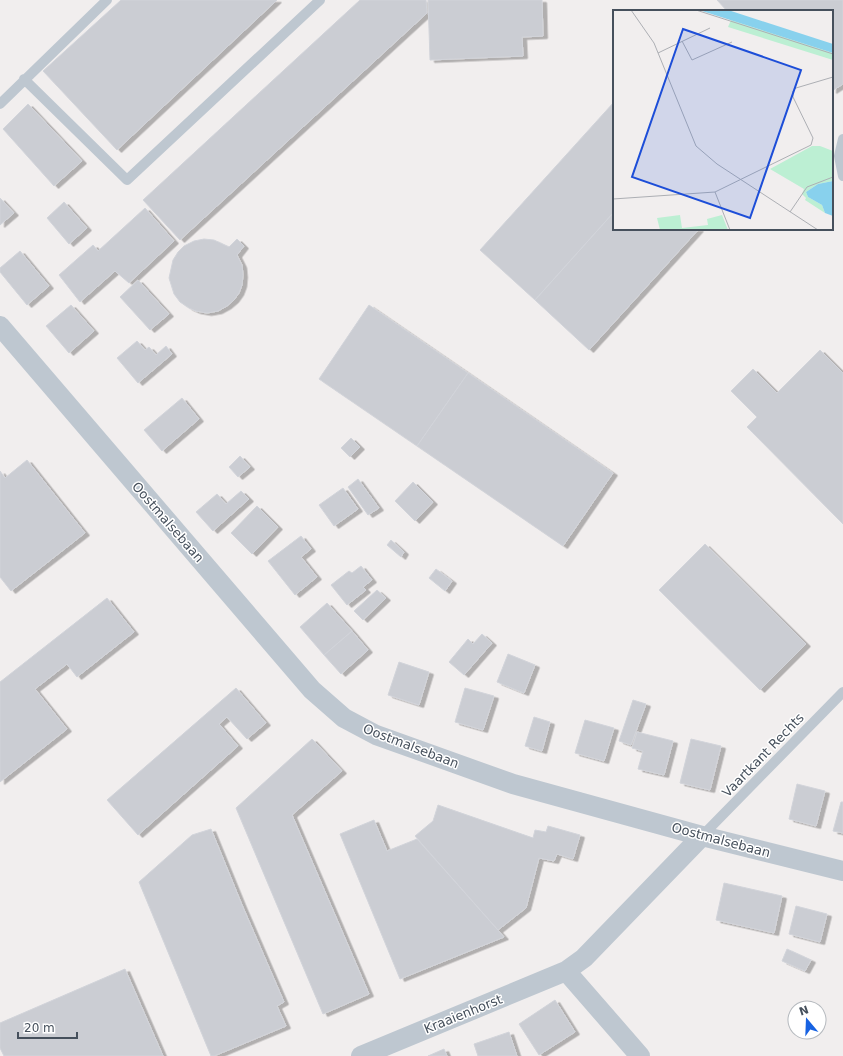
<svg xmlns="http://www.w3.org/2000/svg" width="843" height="1056" font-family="'DejaVu Sans',sans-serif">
<defs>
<filter id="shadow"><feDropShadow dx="4.5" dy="2.5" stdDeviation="0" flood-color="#0004"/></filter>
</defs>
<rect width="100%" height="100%" fill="#f1eeee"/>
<path fill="#cbcdd3" stroke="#d2d4da" filter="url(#shadow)" d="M121,0H277L117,150L43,71Z
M360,0H426L427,13L180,240L143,200Z
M428,0H542L543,36L522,37L523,56L430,60Z
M717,0H843V84L832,91V11H727Z
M614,102V212L535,300L480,250Z
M28,104L82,161L54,186L3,129Z
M0,198L14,213L0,225Z
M64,202L87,228L69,244L47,218Z
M145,208L174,241L129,283L115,271L80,302L59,275L93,245L98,251Z
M614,212V229H699L589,350L535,300Z
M204,239L214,240L229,247L237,239L244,246L237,255L242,265L243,275L242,285L239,293L234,300L227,306L218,311L207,313L196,311L189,308L180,302L174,294L169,278L173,260L178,252L184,246L194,241Z
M20,251L49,286L27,305L0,272V268Z
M138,280L169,314L150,330L120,297Z
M71,305L94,331L69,353L46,326Z
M369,305L468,373L417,446L319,379Z
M137,341L145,350L149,347L156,355L166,346L172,354L138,383L117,358Z
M820,350L843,373V524L747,427L757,417L731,391L753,369L777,393Z
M468,373L613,473L563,546L417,446Z
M182,398L199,419L162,451L144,430Z
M351,438L360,447L350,457L341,448Z
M240,456L250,467L238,477L229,467Z
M27,460L85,533L11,591L0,577V471L5,478Z
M358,479L379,508L368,515L348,487Z
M413,482L433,502L415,521L395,501Z
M343,488L358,509L334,526L319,505Z
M241,491L249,499L213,531L196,512L217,494L226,504Z
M257,506L278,527L252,554L231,533Z
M301,536L311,549L301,557L317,577L295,595L268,561Z
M391,540L404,552L401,557L387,545Z
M705,544L806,644L760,690L659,590Z
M361,566L372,580L363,587L366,590L347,605L331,585L349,571L352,573Z
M436,569L452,581L445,591L429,578Z
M377,590L386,598L363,620L354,611Z
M107,598L134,632L77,677L67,664L35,689L67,729L0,782V682Z
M327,603L352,631L324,655L300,627Z
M352,631L368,650L341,674L324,655Z
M482,634L492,643L464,675L449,662L468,639L473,644Z
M508,654L535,665L524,693L497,682Z
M399,662L429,672L419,705L388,695Z
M236,688L266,723L247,739L227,717L219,724L238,746L138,835L107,800Z
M465,688L494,696L483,730L455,722Z
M633,700L646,704L631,745L619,741Z
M534,717L550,722L542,751L525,746Z
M585,720L614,728L604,761L575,753Z
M637,732L673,741L664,775L638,769L643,751L632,748Z
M312,739L342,771L292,815L369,994L323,1014L236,808Z
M691,739L721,746L710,790L680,783Z
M797,784L825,791L816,826L789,819Z
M841,802H843V833L833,831Z
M438,805L533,838L535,830L546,832L548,826L580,835L573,859L557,854L554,861L539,858L526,908L498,930L415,836L433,821Z
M374,820L387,851L417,839L504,937L400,979L340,834Z
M211,829L242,905L284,1002L277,1006L286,1026L214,1056H211L139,882L192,835Z
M724,883L782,896L774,933L716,920Z
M796,906L827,914L820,942L789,934Z
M787,949L811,960L805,971L782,961Z
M125,969L163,1056H4L0,1048V1023Z
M555,1000L575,1032L539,1055L519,1024Z
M509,1032L517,1056H478L474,1044Z
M444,1049L447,1056H428Z"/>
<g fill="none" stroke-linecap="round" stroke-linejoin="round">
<path stroke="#bec7d0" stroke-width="10" d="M24,79L127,180L320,0
M0,104L107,0
M843,139L839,156L843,176
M702,836L843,692"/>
<path stroke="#bec7d0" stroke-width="20" d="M0,326L312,690L344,718L376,735L513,784L702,836L843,871
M566,971L640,1056
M361,1056L566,971L584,958L702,836"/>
</g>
<g text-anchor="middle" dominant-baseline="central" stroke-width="3" stroke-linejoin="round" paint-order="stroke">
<g font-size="13" fill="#46505c" stroke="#fff">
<text transform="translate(168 522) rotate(49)">Oostmalsebaan</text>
<text transform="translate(411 746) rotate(21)">Oostmalsebaan</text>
<text transform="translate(763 755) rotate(-46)">Vaartkant Rechts</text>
<text transform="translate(721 840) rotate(15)">Oostmalsebaan</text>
<text transform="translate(463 1014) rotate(-22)">Kraaienhorst</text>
</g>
</g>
<g transform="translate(613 10)">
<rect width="220" height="220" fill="#f1eeee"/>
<path d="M118,10L220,43V50L115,17ZM199,136H207L220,141V171L205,174L193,182L195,187L209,195L212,203L192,190L193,188L189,184L191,179L157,159ZM67,205L69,218L95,215L94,209L109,205L115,220H47L44,208Z" fill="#bcefd3"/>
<path d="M86,0H115L220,34V43ZM220,171V206L212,203L209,195L195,187L193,182L205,174Z" fill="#88d1ed"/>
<path fill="none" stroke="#adafb4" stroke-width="1" d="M18,0L41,33L83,136L104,154L205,220M83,0L220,44M69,31L79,50L119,32M45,43L97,18M102,182L117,220M0,189L102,182L198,135L200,128L180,87V81L183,78L220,67M177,202L194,177L220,167"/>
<path fill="#1d4ed8" fill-opacity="0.15" stroke="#1d4ed8" stroke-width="2" d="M70,19L188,60L137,208L19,167Z"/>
<rect width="220" height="220" fill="none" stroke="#46505c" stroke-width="2"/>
</g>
<g transform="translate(807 1020) rotate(341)"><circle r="19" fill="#ffffff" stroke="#b5b9be"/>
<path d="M0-3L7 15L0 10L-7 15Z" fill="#1762e2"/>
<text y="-6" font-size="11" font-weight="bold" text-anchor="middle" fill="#46505c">N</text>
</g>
<path d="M18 1032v6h59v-6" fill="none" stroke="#46505c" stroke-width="2"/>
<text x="24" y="1032" font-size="12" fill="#46505c" stroke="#ffffff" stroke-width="3" paint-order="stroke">20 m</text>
</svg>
